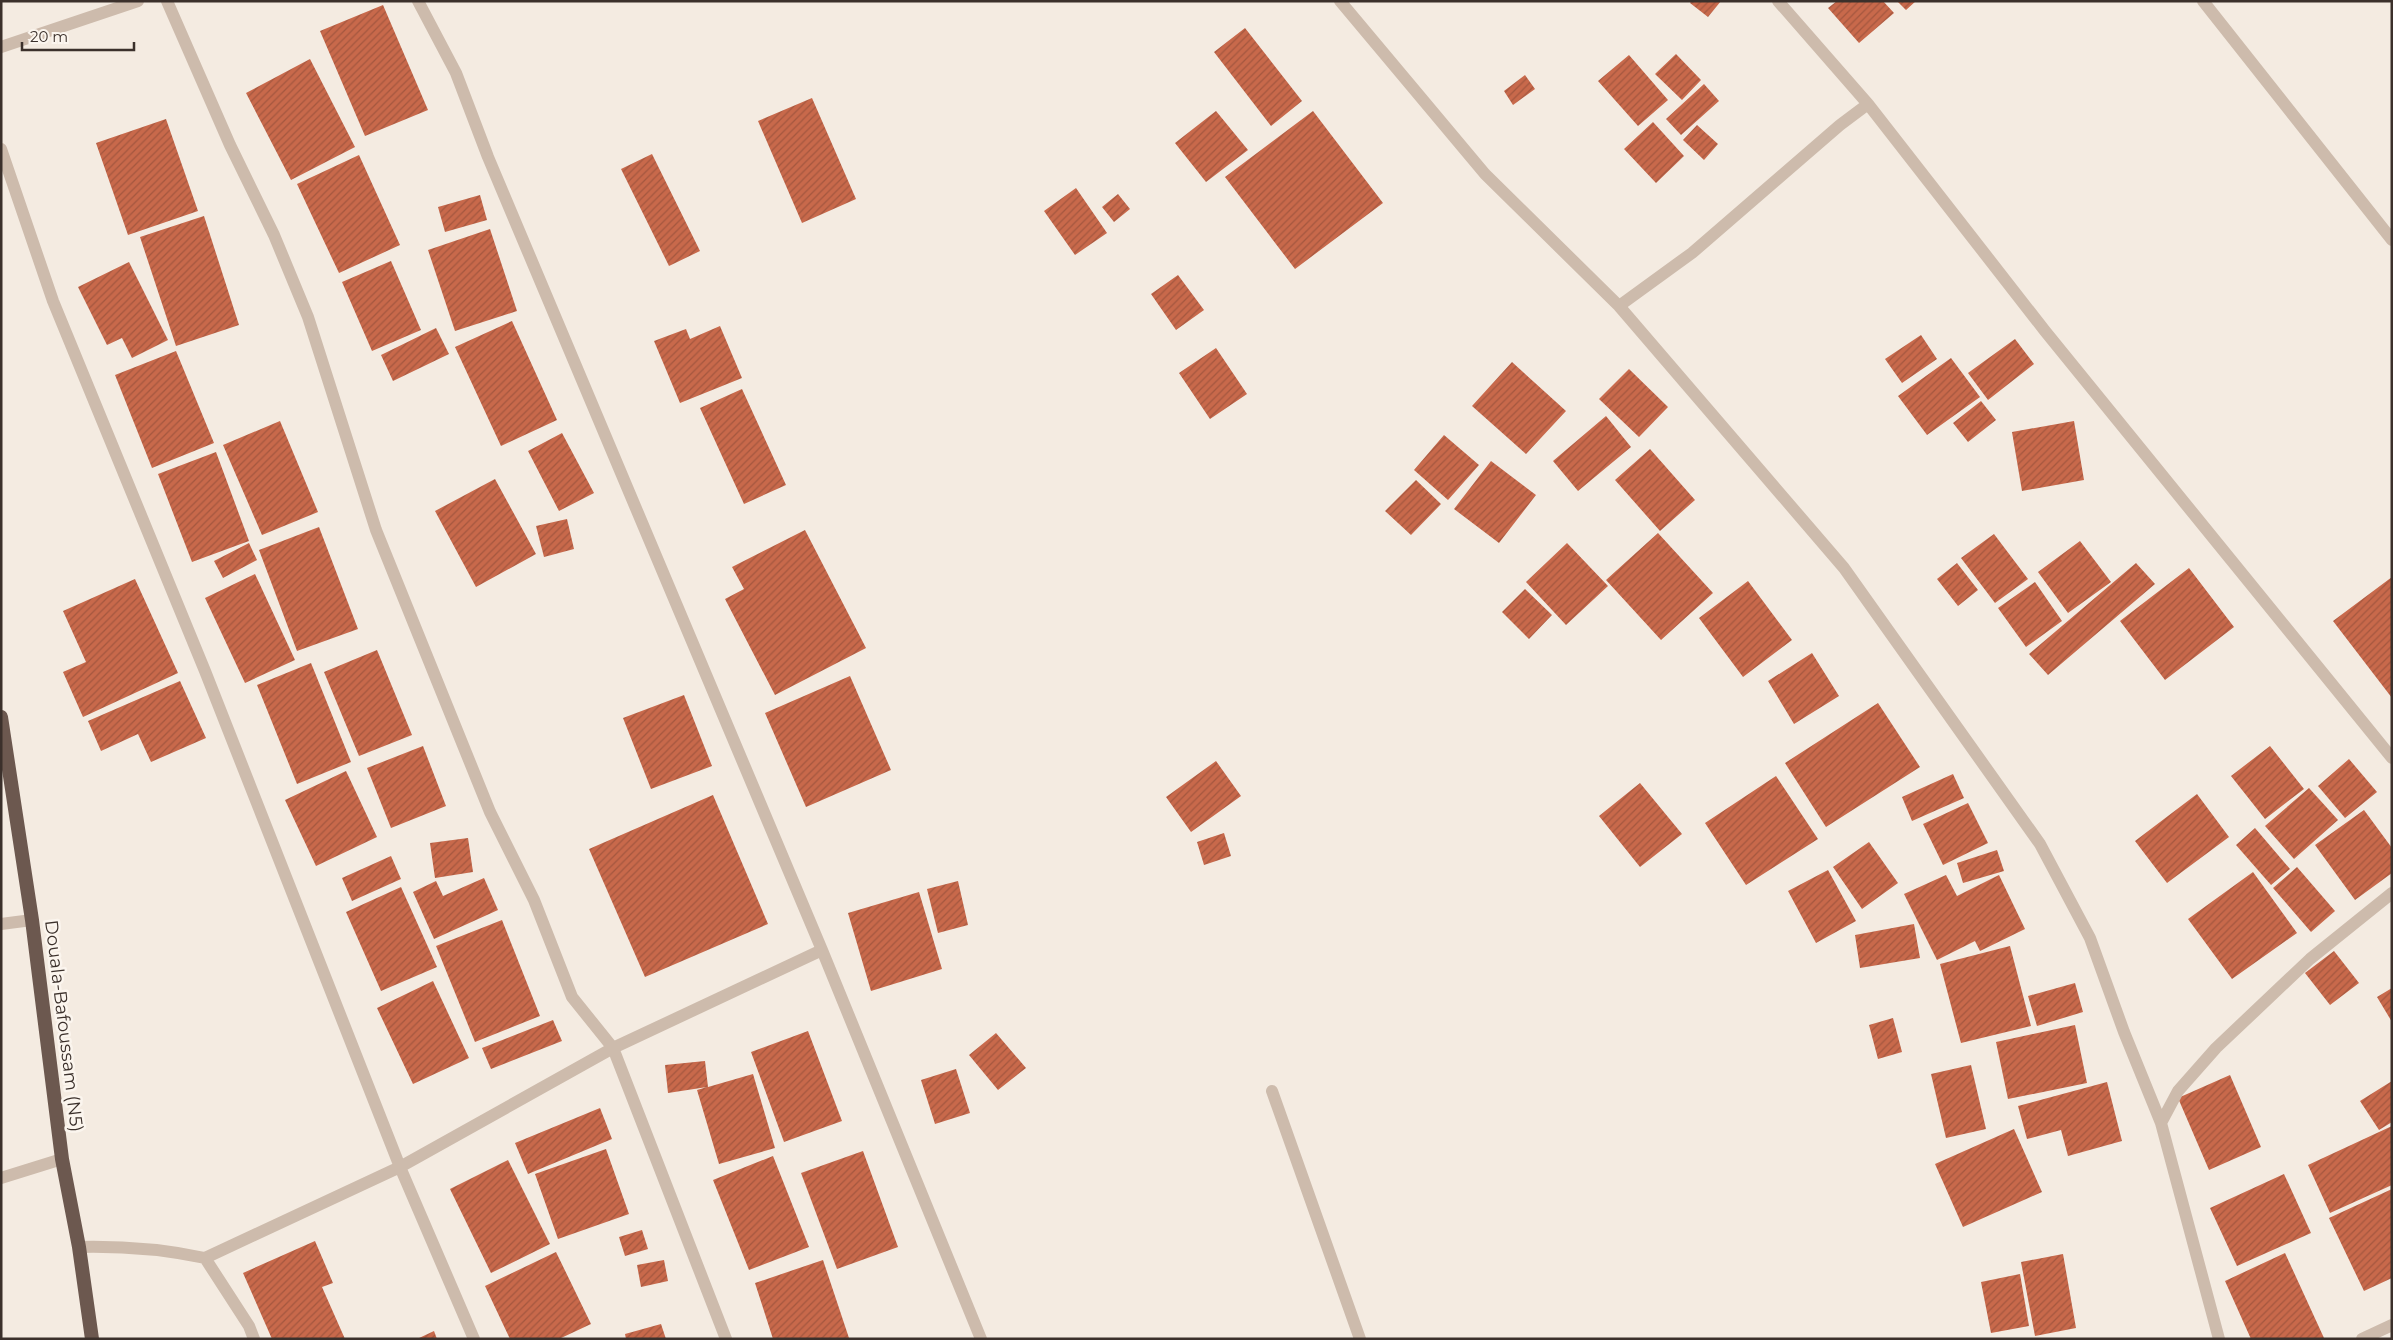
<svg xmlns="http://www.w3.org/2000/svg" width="2393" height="1340" font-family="Montserrat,sans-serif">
<defs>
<pattern id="building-hatch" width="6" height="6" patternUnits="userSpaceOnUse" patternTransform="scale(1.25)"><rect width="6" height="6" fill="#c8694b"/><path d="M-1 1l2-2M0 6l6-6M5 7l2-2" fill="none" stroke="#a4573f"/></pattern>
</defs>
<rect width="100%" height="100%" fill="#f4ebe1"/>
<path fill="url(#building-hatch)" d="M1691,1H1721L1708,17L1690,3Z
M1837,1H1883L1894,13L1859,43L1828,8Z
M1897,1H1916L1906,10Z
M383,5L428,110L365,136L320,31Z
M1245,28L1302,101L1271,126L1214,52Z
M1676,54L1701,80L1682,100L1655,74Z
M1629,55L1668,100L1638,126L1598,81Z
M310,59L355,147L291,180L246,93Z
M1525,75L1535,89L1513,105L1504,91Z
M1704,84L1719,101L1681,135L1666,119Z
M812,98L856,199L802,223L758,121Z
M1216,111L1248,150L1206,182L1175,143Z
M1313,111L1383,203L1295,269L1225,177Z
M166,119L198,211L128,235L96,143Z
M1653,122L1684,156L1656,183L1624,149Z
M1697,125L1718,144L1704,160L1683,140Z
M652,154L700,251L669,266L621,169Z
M359,155L400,245L339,273L297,184Z
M1076,188L1107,233L1075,255L1044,211Z
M1118,194L1130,209L1114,222L1102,207Z
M480,195L487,220L445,232L438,207Z
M204,216L239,325L176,346L140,237Z
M490,229L517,311L455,331L428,250Z
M391,261L421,330L372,351L342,282Z
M129,262L168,340L132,358L122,338L107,345L78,287Z
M1178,275L1204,310L1176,330L1151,294Z
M512,321L557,420L501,446L455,347Z
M720,326L742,378L680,403L654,341L686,329L690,339Z
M436,328L449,354L393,381L381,355Z
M1921,335L1937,359L1902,383L1885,359Z
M2015,339L2034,364L1988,400L1968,373Z
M1216,348L1247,394L1210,419L1179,373Z
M176,351L214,443L152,468L115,375Z
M1951,358L1980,397L1927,435L1898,396Z
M1512,362L1566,411L1526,454L1472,406Z
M1629,369L1668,407L1639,437L1599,399Z
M742,389L786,485L744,504L700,408Z
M1981,401L1996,420L1968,442L1953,423Z
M1606,416L1631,447L1578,491L1553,461Z
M280,421L318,512L262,535L223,445Z
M2074,421L2084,480L2022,491L2012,432Z
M562,433L594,493L559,511L528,451Z
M1444,435L1479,465L1448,500L1414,470Z
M1650,449L1695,500L1660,531L1615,480Z
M216,452L249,541L192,562L158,474Z
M1491,461L1536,495L1499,543L1454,509Z
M495,479L536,554L476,587L435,511Z
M1416,480L1441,504L1411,535L1385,511Z
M567,519L574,549L544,557L536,526Z
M319,527L358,629L297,651L259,550Z
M805,530L866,648L775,695L725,599L744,589L732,567Z
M1658,533L1713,593L1661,640L1606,580Z
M1994,534L2028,579L1995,603L1961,558Z
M2080,541L2111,582L2068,613L2038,572Z
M249,543L257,560L223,578L214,561Z
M1567,543L1608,586L1566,625L1526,582Z
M1957,563L1978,590L1958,606L1937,579Z
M2136,563L2155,584L2048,675L2029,654Z
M2189,568L2234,627L2165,680L2120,621Z
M255,574L295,660L245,683L205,598Z
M2392,577V698L2333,621Z
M135,579L178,673L83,717L63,672L86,662L63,611Z
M1748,581L1792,640L1743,677L1699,618Z
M2035,582L2062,621L2026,647L1998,608Z
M1525,589L1552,615L1529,639L1502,612Z
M377,650L412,735L359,756L324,672Z
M1812,653L1839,696L1794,724L1768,681Z
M311,663L351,762L297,784L257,685Z
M850,676L891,770L806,807L765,713Z
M180,681L206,738L151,762L138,734L101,751L88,721Z
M684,695L712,766L651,789L623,718Z
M1878,703L1920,767L1826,827L1785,763Z
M423,746L446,806L391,828L367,768Z
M2270,746L2304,789L2265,819L2231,776Z
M2349,759L2377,792L2345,818L2318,786Z
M1216,761L1241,796L1191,832L1166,797Z
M346,771L377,837L316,866L285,800Z
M1953,774L1964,798L1912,821L1902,797Z
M1776,776L1818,839L1746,885L1705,823Z
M1640,783L1682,834L1640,867L1599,816Z
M2309,788L2338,820L2294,859L2265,826Z
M2197,794L2229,837L2167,883L2135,841Z
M713,795L768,924L645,977L589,849Z
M1968,803L1988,843L1943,865L1923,824Z
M2364,810L2392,848V873L2355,900L2315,845Z
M2255,828L2290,869L2271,885L2236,845Z
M1224,833L1231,856L1204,865L1197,842Z
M468,838L473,872L435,878L430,843Z
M1869,842L1898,883L1862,909L1833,867Z
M1997,850L2004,871L1963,883L1957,863Z
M391,856L401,879L352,901L342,878Z
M2297,867L2335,911L2311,932L2273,888Z
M1828,870L1856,921L1816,943L1788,891Z
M2253,872L2297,933L2232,979L2188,919Z
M1946,875L1957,896L1999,875L2025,929L1980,951L1975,941L1937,960L1904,894Z
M484,878L498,910L434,939L413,892L436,881L443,896Z
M958,881L968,925L938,933L927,889Z
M401,887L437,967L381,991L346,912Z
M919,892L942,969L871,991L848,913Z
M502,920L540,1016L475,1042L436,946Z
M1914,924L1920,958L1860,968L1855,935Z
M2010,946L2031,1026L1961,1043L1940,964Z
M2334,951L2359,983L2330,1005L2305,973Z
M433,981L469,1058L413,1084L377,1008Z
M2075,983L2083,1012L2037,1026L2028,996Z
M2392,988V1022L2377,997Z
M1893,1018L1902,1052L1878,1059L1869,1025Z
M553,1020L562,1041L491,1069L482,1048Z
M2075,1025L2087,1083L2008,1099L1996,1042Z
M808,1031L842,1121L784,1142L751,1052Z
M996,1033L1026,1068L998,1090L969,1055Z
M705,1061L708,1087L753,1074L775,1148L719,1164L697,1090L707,1087L668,1093L665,1065Z
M1971,1065L1986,1129L1946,1138L1931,1074Z
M956,1069L970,1113L935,1124L921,1080Z
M2230,1075L2261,1147L2209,1170L2178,1098Z
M2392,1081V1122L2379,1130L2360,1101Z
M2107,1082L2122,1141L2068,1156L2061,1130L2027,1139L2018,1106Z
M600,1108L612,1139L528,1174L515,1143Z
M2392,1126V1185L2330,1213L2308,1165Z
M2014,1129L2042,1192L1963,1227L1935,1164Z
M606,1149L629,1214L558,1239L535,1174Z
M863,1151L898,1247L837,1269L801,1173Z
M773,1156L809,1247L749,1270L713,1180Z
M508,1160L550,1244L491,1273L450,1189Z
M2284,1174L2311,1233L2237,1266L2210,1208Z
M2392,1189V1278L2364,1291L2329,1218Z
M642,1230L648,1249L625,1256L619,1237Z
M315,1241L333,1283L322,1287L345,1339H272L243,1273Z
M556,1252L591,1324L559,1339H510L485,1286Z
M2285,1253L2324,1338L2322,1339H2251L2225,1281Z
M2063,1254L2076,1328L2035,1336L2021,1262Z
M664,1260L668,1281L641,1287L637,1265Z
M823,1260L849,1338L773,1339L755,1283Z
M2020,1274L2029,1326L1991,1333L1981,1282Z
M661,1324L666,1339H626L625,1334Z
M434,1331L437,1339H417Z"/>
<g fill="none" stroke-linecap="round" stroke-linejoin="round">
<path stroke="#cdbbac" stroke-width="12" d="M167,1L230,145L274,235L308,317L376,530L490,812L534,900L572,997L613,1048L726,1339
M418,1L456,73L488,157L822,950L981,1339
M1340,1L1485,174L1619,306L1844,568L2040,844L2090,938L2124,1032L2161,1123L2219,1339
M1778,1L1868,104L2045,331L2392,758
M2203,1L2392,240
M1,47L138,1
M1,149L53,301L205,671L400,1167L474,1339
M1619,306L1692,253L1840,125L1868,104
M1,924L32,920
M1272,1091L1360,1339
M2161,1123L2178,1091L2216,1048L2310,959L2392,893
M1,1178L62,1159
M79,1247C122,1246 162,1249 205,1258L249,1326L254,1339
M205,1258L400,1167L613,1048L822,950
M2362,1339L2392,1325"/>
<path stroke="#6c584f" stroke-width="14" d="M1,717L32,920L62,1159L79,1247L92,1339"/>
</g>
<g text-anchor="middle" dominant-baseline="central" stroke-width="5" stroke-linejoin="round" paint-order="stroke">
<g font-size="18" fill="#3b302b" stroke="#fbf5ee">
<text transform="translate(64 1026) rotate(83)">Douala-Bafoussam (N5)</text>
</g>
</g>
<rect width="2393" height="1340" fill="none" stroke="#3b302b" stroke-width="5"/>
<path d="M22 42v8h112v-8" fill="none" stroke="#3b302b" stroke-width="2.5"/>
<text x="30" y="42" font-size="15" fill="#3b302b" stroke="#fbf5ee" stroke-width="4" paint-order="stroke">20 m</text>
</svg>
